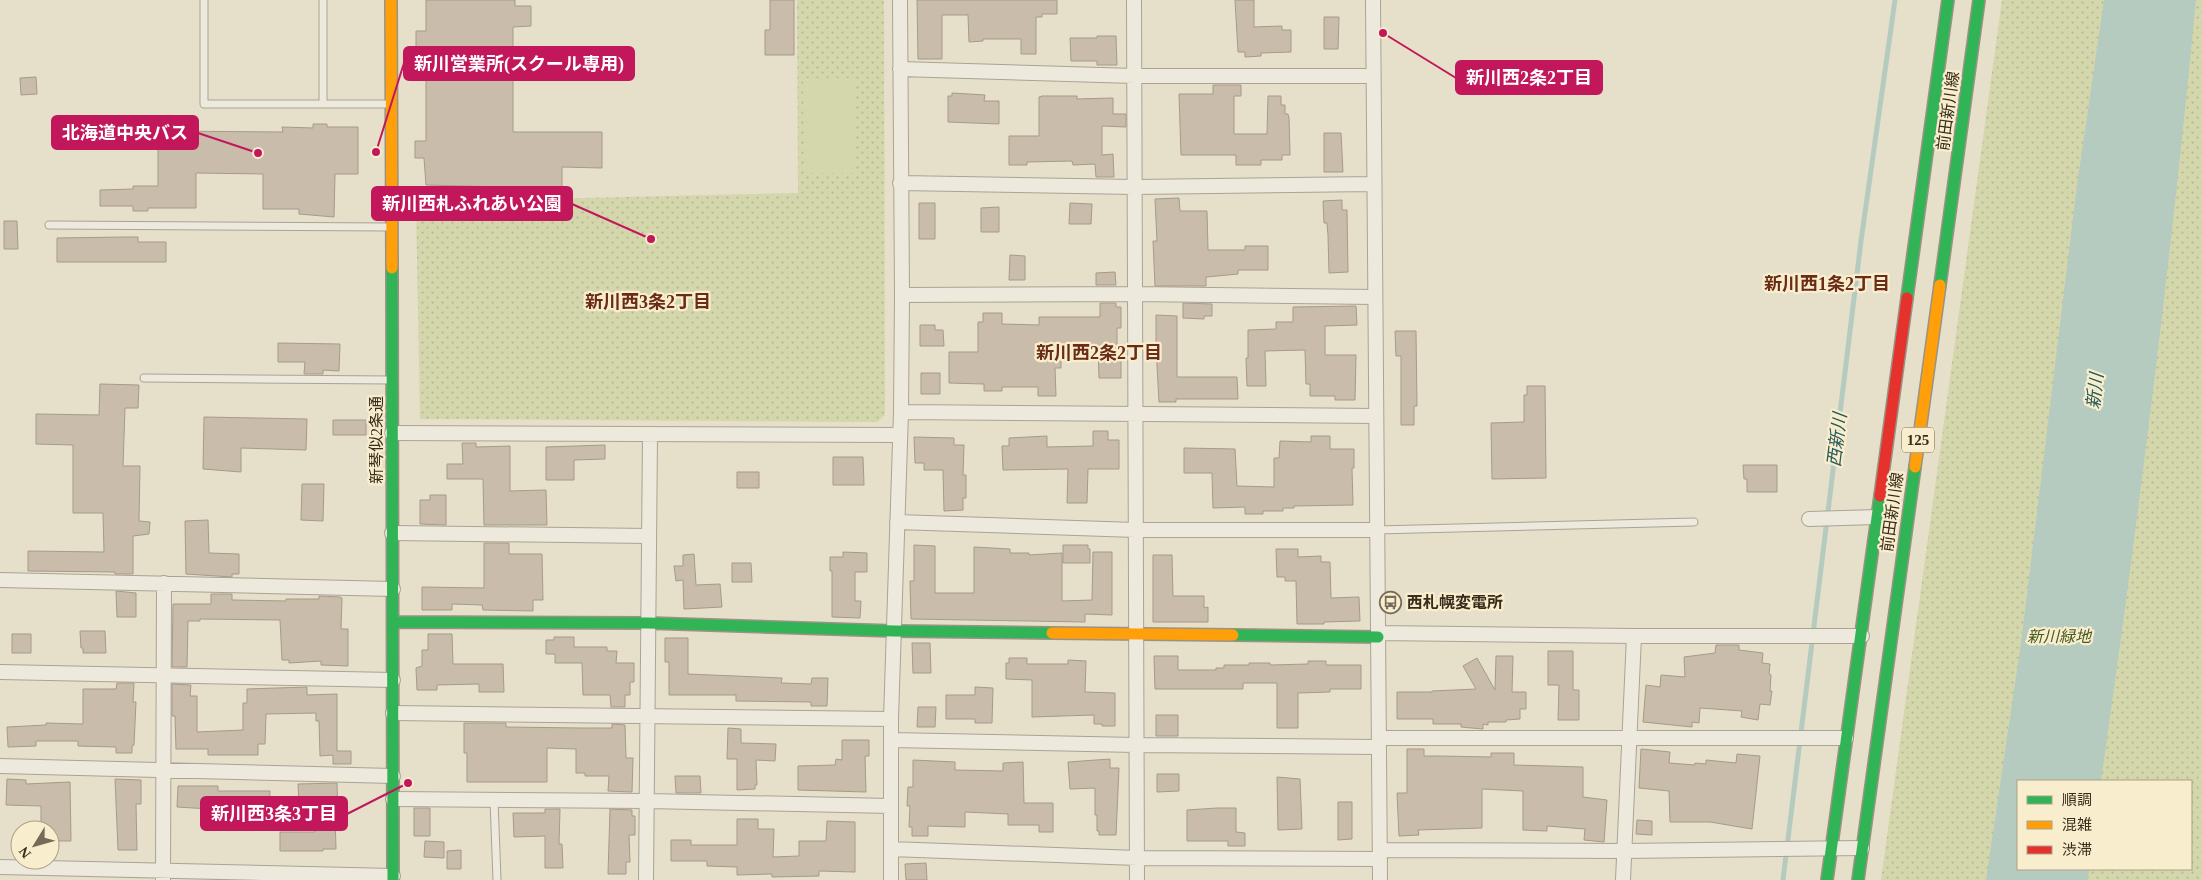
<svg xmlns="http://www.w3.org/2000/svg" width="2202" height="880" font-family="'Times New Roman','Noto Sans JP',serif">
<defs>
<pattern id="green-dots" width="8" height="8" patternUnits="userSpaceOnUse" patternTransform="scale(1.25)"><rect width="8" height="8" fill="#d4d7ab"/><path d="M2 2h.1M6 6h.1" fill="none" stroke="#b7b993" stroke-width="1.8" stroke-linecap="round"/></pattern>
</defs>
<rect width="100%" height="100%" fill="#e6dfca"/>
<path fill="url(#green-dots)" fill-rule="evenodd" d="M797,0H884L885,415L877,422L420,419L416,202L798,193Z
M2002,0H2202V880H1881ZM2018,781H2191V869H2018Z"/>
<path fill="#d4d7ab" d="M803,78H854V173H804Z"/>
<path fill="#b6cbc0" d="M2104,0H2196C2171,261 2138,521 2101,781H2018V869H2089L2088,880H1986L2021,643L2077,185Z"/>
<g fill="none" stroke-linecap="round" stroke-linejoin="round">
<path stroke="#b6cbc0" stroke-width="5" d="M1783,880L1861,241L1895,0"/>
</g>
<path fill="#cabcaa" stroke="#a69a89" d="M426,0H515V6H531V26L513,27V132H602V168L562,167V187L502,188V187L426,185L424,158H415V141H426V58H416V31H426Z
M770,0H794V55H765V30H770Z
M917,0H1057V14H1042V17H1036V54H1021V39H983V41L969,42L968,15H942V59H918Z
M1235,0H1254V27L1282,26V30H1291V52L1261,53V56L1245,57V52H1238Z
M1324,17H1339L1338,49H1324Z
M1097,36H1116L1117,65H1097V61H1071L1070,38H1097Z
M36,77L37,94L21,95L20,78Z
M1213,85H1241V96H1234V134H1267L1268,96H1281V105H1285V114H1288L1289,118L1290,155H1282V160H1261V165H1236V155H1181L1179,94H1213Z
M952,93L985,95L984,101H999V124L948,122V96H952Z
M1042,96H1077V99L1113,98V114H1126V127L1102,126V155L1113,154L1114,177H1096L1095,164L1073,165L1072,161L1027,162V165H1009V136H1039V97Z
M313,124H327V127H358V174H335L334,217L299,214V209H263V174L196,173V208H148V211H133V206H100V190L133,189V186H158V131L283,132L282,127L313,128Z
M1324,133H1341L1343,172H1324Z
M1179,198L1180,211H1207L1208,250H1245V246H1268V270H1238V274L1206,277V286H1155L1153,241H1157L1155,199Z
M1342,200V210H1347L1348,272L1329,273L1328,235L1327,223H1324L1323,201Z
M919,203H935V239H919Z
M1070,203L1092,204L1091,224H1069Z
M999,207V232H981V208Z
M4,221H17L18,249H4Z
M123,237H138V242H166V262H57V238Z
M1010,255L1025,256V280H1009Z
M1115,272L1116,285H1096V273Z
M1100,303H1116V307H1121V328H1117V357H1121V378H1099L1098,345H1061V368H1055L1056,396H1038V387H1002V391H984V384L949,383V352H978V322H983V313H1002V324L1039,325V317H1100Z
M1183,303L1212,304V316H1204V319L1183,318Z
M1356,306L1357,325L1325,326V355H1356L1355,400H1335V396H1310V384H1306L1305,350L1265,351L1266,386H1247L1246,358H1248V330L1276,329V322H1293V307Z
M1156,315L1177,316V377H1237L1238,399H1176V402H1159L1156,348Z
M920,325H935V330H943L944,346H920Z
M1395,331H1416L1417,406H1414V425H1401V356H1396Z
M278,343L340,344L339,371L323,370V374H304L305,362H278Z
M921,373H940V394H921Z
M100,384L139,385L138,408H125L123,466H140L139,521L150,522L149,534L133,536V574H115V572L28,571V551L104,552L103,513H73V445L36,444V414L99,415Z
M1527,386H1545L1546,478L1492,479L1491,423L1524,422V395H1527Z
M204,417L307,419L306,450L241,448V472L203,469Z
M333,420H366V435H333Z
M1093,431H1108V440H1119V469H1088L1087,503H1067L1068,469L1003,470L1002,446H1009V438L1047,436V447L1093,446Z
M1311,436H1330V449H1354V468H1352L1353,505L1294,506V508H1283V511H1263V514H1245V507L1213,508L1212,473H1184V448L1235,449L1237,486L1274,487V458H1279L1280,441L1311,442Z
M914,437L954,438V445H964L963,475H966V498H963V510L944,511L943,470H924V463H915Z
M462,443H476V447L510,446V491L546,490L547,525H484L483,479H447V464H463Z
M605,445V459L574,460V480H546V447Z
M833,457H863L864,485H833Z
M1743,465H1777V492H1747V479H1744Z
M737,472H759V488H737Z
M302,484H324L323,521L301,520Z
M430,495H446V525L420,524V500H430Z
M208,520L209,553L239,554V574H232V577L186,574L185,521Z
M484,543H509V554H542L543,600H533V611L483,610L482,605L452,604V610H422V587L484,588Z
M914,545L935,546V593H974V547L1010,549V553H1029V555L1062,553V601L1092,600L1093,552H1112V615L1085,614V622L911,619L910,581H914Z
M1063,545H1088V549H1090V563H1063Z
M1276,549H1298V557L1321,556V562H1330L1331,598L1359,597L1360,621L1324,622V624H1297L1296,581H1285V577H1277Z
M843,552L867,553V572H855V601H861L860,618L832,617V571H830V557H843Z
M694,554L696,585L720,584L722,607L684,609L683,580L676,581L674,566H683V555Z
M1153,555H1172L1173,596H1204V608L1208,607V622H1153Z
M732,563H751L752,582H732Z
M116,591L136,593V617H117Z
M211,594H232V600L286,601V599H319V596L340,597L342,598L341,629H348V666L321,665V661L289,663V660H282L280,620L200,619V621H188L187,667H172L173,604H211Z
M80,631H105L106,653H83V648H81Z
M12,634H31V653H12Z
M428,634H452L453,664H503L504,692H479V684L437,685V690H417L416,668L422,666V650H428Z
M554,637H574V647H607V651H617L616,663H634V682H630V695H625V707H611L610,695H583L582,663H555V654H546V640H554Z
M665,638H688V674L782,678L781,683L811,684L812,678H828L827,706H811V702L736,701V695H669V662H665Z
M912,643H930L931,673H913Z
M1716,645H1739V650L1763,653L1762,663L1770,664L1769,674L1771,675L1770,691H1772L1770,705L1760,704L1758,720L1741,717L1742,711L1700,708L1699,723L1692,722V727L1643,722L1646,685L1660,687L1661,675L1685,677L1684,657L1715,653Z
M1548,651H1573V690H1579V720H1558L1559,685H1548Z
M1154,656H1178V670H1216V668H1224V665H1249V663H1270V665L1308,664V661H1326V665H1361V689H1330V692L1298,693V728H1277V683H1243V689H1155Z
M1496,656H1513L1512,692H1526V709H1520V719L1506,720V722H1488V725L1483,724V729L1461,727V724H1433V719H1397V692H1432V691L1476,689L1463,666L1477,658L1495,690Z
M1009,658H1027V664H1068V660L1086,661L1085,692L1115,693V726H1102V724H1094V715L1032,717V680L1006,679V663H1009Z
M117,683H134L133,702H136L134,745L132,746V753H116V747L78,746V741H36V746L8,747L7,727L46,725V723L83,724V689H116Z
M172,684L191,685L190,696H197V732L243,730V703H247V689L307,687V695L337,694V751H351V764H333V755L320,756L319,721H316V713L266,714L265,744H258V755H208V749H176L175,716H172Z
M975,687L993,688L992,723H975V719H946V695H975Z
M918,707H936L935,727H917Z
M1156,715H1178V736H1156Z
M464,723H506V727L581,728H612V724L625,725L626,758H633L632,792L608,791L609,776H585V773H576V749L547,748V782H467V753H464Z
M728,728L741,729V743L776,744L775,761L756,760L757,785H755V789L737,790V759H727Z
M842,740H869V756H865L866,792L798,790V766L835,765L836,759L842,760Z
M1407,749H1424V756H1440L1491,757V753H1514V765L1583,767V797L1607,800L1604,842L1584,840L1585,829L1547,826V831L1523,830V791L1482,789V828L1418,830L1419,835L1399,836L1397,793H1407Z
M1641,749L1670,752L1669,763L1695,765V763L1706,764V760L1736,763L1737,754L1760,756L1752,829L1710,822H1670L1669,791L1639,788Z
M1110,759V768H1119L1116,835H1099V831H1097V815H1095V788L1070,789L1068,762Z
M913,760L955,762V770L1003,771V763L1023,762L1024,803H1053V832H1039V825H1008V814L965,812V827L928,826V836H912V827H909L910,806H907L908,787H913Z
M1157,774H1179V791L1157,792Z
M675,776H700L701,793H676Z
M1277,777L1300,779L1302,829L1278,830Z
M7,779L26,780V784L70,782L71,841H50V830H41V806L6,805Z
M115,779L141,780V804H136L137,850H118Z
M337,783L338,817H335L336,849H323V851H280V832H315L314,803H299L298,784Z
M178,786H218V791H270L269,813H210V809L177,807Z
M1338,802H1352V839L1338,840Z
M414,808H430V836H414Z
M1217,808H1236V832L1245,833V846H1228V841H1187V810Z
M545,809H560L559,844H562L563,868H545V836L514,837L513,813H545Z
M610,809L632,810V816H635V835H629L630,862H626V874H608Z
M737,819H758V829H774L773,857L799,856V841H826L827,821L855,822V872L819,871V876L772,877V874L737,875V867L707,866V861H671V840H691V845H737Z
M1637,820L1652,821V835L1636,834Z
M425,841L444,842V858L424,857Z
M461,850V869H447V851Z
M926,863L927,880H906L905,864Z"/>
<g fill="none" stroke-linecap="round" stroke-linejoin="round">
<defs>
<path id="lane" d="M204,0V104H390
M323,0V104
M49,225L391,227
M144,378L391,380
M1377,530L1694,522
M494,800L497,880"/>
<path id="street" d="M1134,0L1137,880
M1373,0L1380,880
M900,69L1135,76H1373
M900,183L1135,187L1374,184
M902,295L1135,294L1375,297
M901,412L1376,416
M392,433L900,435
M1809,519L1877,517
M897,522L1136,530H1377
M392,533L649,536
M0,580L393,589
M1378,633L1634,636H1862
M0,672L393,680
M393,713L891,719
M1379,738H1846
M891,740L1136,745L1379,747
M0,766L393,776
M393,799L647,801L891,806
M891,849L1137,858L1380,859
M1380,850L1624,851L1862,848
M0,867L393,876
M163,880L164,583
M646,880L650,435
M891,880V719L901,412L902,295L900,0
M1623,880L1634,636"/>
<path id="fast" d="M392,268L393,880
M1940,285L1979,0
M1907,298L1948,0
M393,622L648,623L894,631L1052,633
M1233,635L1378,637
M1827,880L1880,496
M1858,880L1915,467"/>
<path id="slow" d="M391,0L392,268
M1915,467L1940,285
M1052,633L1233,635"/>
<path id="jam" d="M1880,496L1907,298"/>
</defs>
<use href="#lane" stroke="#aba394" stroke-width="9"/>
<use href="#street" stroke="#aba394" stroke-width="16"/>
<use href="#fast" stroke="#9a9384" stroke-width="14"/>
<use href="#slow" stroke="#9a9384" stroke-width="14"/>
<use href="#jam" stroke="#9a9384" stroke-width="14"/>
<use href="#lane" stroke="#ede9dd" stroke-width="7"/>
<use href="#street" stroke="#ede9dd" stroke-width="14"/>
<use href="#fast" stroke="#30b455" stroke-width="11"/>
<use href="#slow" stroke="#ff9f0a" stroke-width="11"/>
<use href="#jam" stroke="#e5322d" stroke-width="11"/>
</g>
<defs>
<symbol id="bus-ring" viewBox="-11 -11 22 22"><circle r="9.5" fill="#f8eece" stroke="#766a58" stroke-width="1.5"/><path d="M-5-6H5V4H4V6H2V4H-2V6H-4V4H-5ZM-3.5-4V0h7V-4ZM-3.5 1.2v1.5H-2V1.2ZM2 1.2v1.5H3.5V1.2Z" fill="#766a58"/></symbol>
</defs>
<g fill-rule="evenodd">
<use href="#bus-ring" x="1378" y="590" width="25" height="25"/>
</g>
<g text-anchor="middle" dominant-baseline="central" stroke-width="4.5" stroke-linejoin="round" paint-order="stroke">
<rect fill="#f8eece" stroke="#736651" stroke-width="1" x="1902" y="427.5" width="32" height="25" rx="4"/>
<g font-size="15" font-weight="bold" fill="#3a2b1b">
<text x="1918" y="440">125</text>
</g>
<g font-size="16" fill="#3a2b1b" stroke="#f8eece">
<text transform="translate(1948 111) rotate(-82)">前田新川線</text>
<text transform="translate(376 440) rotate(-90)">新琴似2条通</text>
<text transform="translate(1892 512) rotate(-82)">前田新川線</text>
</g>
<g font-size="16" font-weight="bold" fill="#3a2b1b" stroke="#f8eece" text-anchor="start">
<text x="1407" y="602">西札幌変電所</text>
</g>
<g font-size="16" font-style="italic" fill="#475820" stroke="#f8eece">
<text x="2059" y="636">新川緑地</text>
</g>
<g font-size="18" font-weight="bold" fill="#6a2c17" stroke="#f8eece">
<text x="1827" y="284">新川西1条2丁目</text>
<text x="648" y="302">新川西3条2丁目</text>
<text x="1099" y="353">新川西2条2丁目</text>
</g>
<g font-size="18" font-style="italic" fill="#295b5a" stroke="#f8eece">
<text transform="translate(2095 391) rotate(-84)">新川</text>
<text transform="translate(1837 440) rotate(-83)">西新川</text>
</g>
</g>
<path fill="none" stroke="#c2185b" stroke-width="2" d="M376 152L404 63M1383 33L1456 78M258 153L198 133M651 239L572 204M408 783L347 814"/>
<g fill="#c2185b" stroke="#f8eece" stroke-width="2">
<circle cx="376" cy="152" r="5"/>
<circle cx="1383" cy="33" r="5"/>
<circle cx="258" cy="153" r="5"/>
<circle cx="651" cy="239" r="5"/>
<circle cx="408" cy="783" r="5"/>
</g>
<g fill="#c2185b" stroke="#c2185b" stroke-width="2">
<rect x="404" y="47" width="230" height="33" rx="5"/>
<rect x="1456" y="61" width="146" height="33" rx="5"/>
<rect x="52" y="116" width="146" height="33" rx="5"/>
<rect x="372" y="187" width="200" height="33" rx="5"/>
<rect x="201" y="797" width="146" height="33" rx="5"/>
</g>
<g font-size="18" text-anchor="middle" font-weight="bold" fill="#fff">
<text x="519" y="70">新川営業所(スクール専用)</text>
<text x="1529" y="84">新川西2条2丁目</text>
<text x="125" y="139">北海道中央バス</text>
<text x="472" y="210">新川西札ふれあい公園</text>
<text x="274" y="820">新川西3条3丁目</text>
</g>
<rect x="2017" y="780" width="175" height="90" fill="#f8eece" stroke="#aca086"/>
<rect x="2027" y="796" width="25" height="8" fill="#30b455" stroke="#aca086"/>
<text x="2062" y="805" font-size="15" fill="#3a2b1b">順調</text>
<rect x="2027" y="821" width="25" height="8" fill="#ff9f0a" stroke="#aca086"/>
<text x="2062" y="830" font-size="15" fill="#3a2b1b">混雑</text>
<rect x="2027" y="846" width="25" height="8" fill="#e5322d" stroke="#aca086"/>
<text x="2062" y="855" font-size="15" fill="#3a2b1b">渋滞</text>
<g transform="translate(35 845) rotate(233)"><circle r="24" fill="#f8eece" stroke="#aca086"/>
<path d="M0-4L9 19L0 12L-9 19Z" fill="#766a58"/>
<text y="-8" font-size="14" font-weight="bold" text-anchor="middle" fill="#3a2b1b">N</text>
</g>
</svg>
